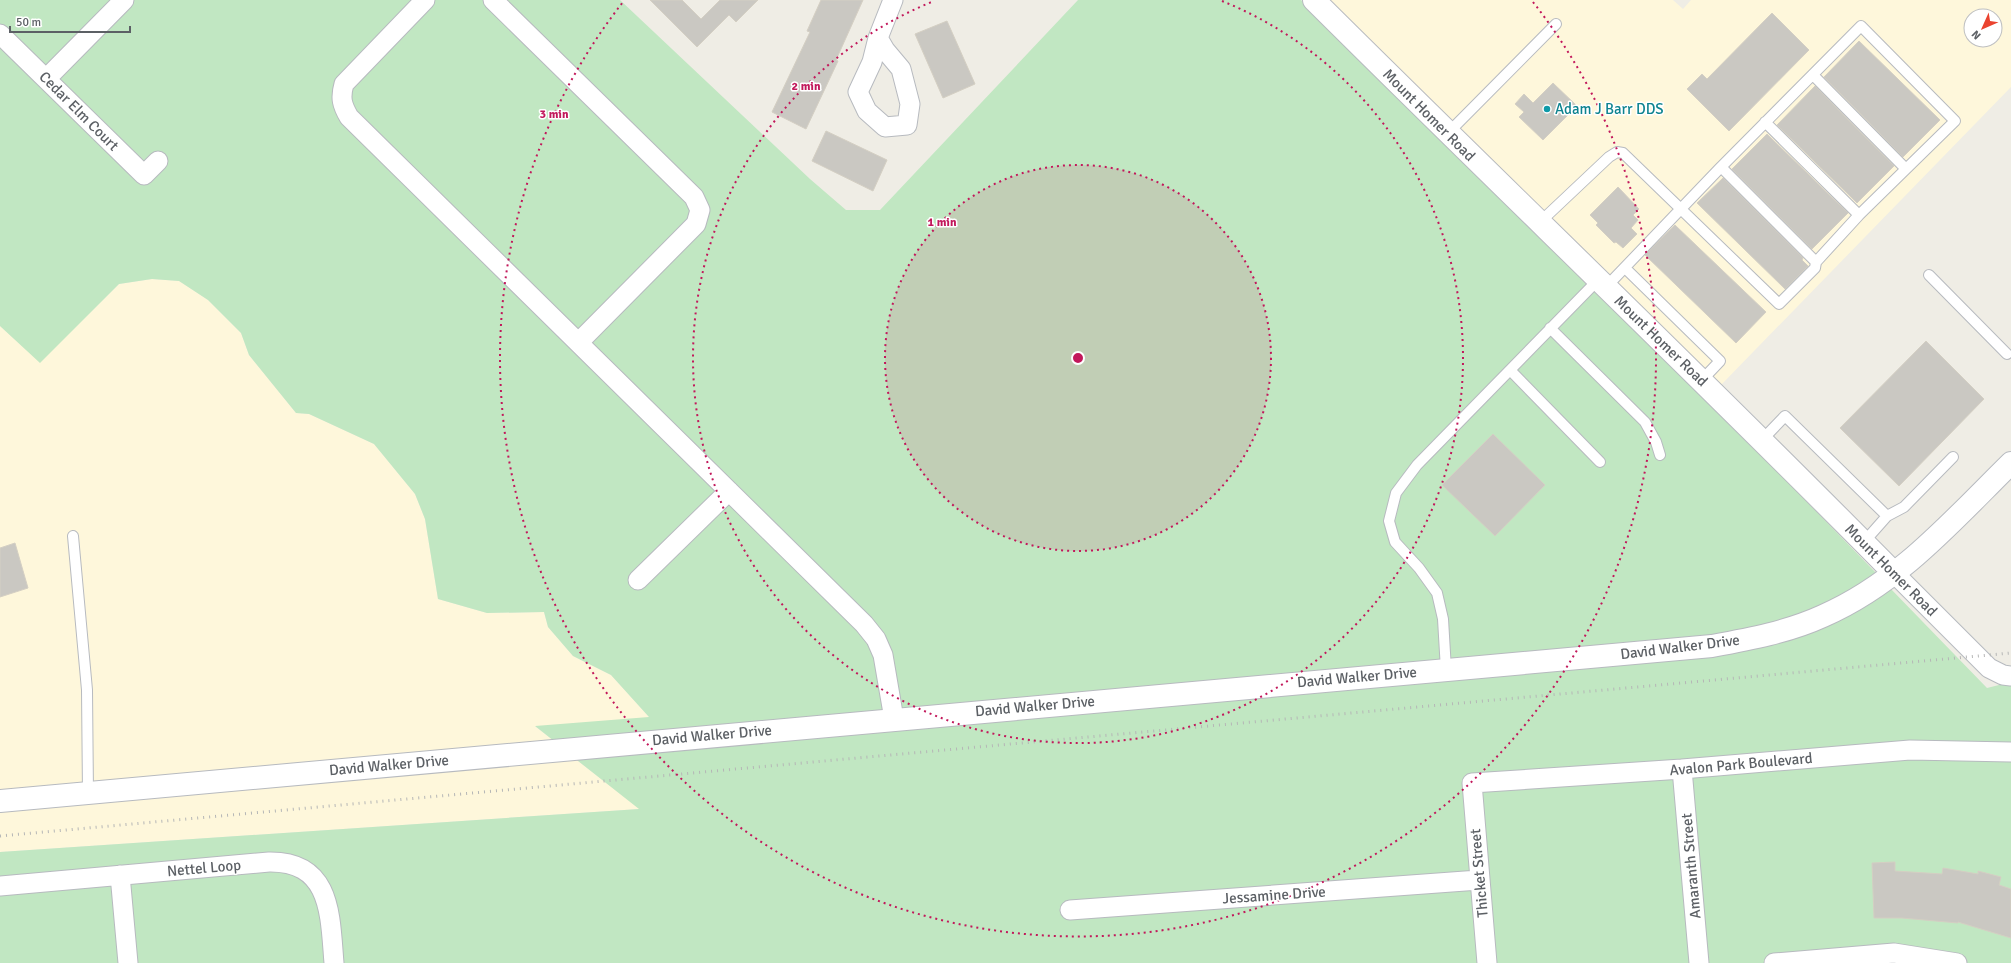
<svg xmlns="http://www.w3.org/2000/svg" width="2011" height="963" font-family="Signika,sans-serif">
<rect width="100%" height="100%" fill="#efede5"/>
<path fill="#fef7db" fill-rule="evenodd" d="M1327,0H1673L1683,9L1691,0H2011V87L1721,385ZM1971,16H1995V40H1971Z
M152,279L179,281L208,300L241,333L249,355L296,413L309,414L374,444L415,494L425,519L438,599L487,613L544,612L548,627L573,656L611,675L650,718L536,727L554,741L0,793V326L40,362L119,284Z
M573,757L640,809L0,852V810Z"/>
<path fill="#c1e7c2" d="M0,0H620L810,179L846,210H880L1078,0H1301L1504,202L1707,399L1878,575L1820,608L1766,627L1712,637L554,741L535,726L649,717L611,675L573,656L548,627L544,612L487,613L438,599L425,519L415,494L374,444L309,414L296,413L249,355L241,333L208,300L179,281L152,279L119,284L40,363L0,326Z
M1889,587L1987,688L2011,682V963H0V852L639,809L573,757L1711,654Z"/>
<path fill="#cac8c2" stroke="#d4cfc3" d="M650,0H682L701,19L720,0H758L736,22L729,15L697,47Z
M821,0H863L836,60L838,61L806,129L772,112L810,32L807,31Z
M1772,13L1809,50L1729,131L1687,89L1702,74L1707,79Z
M947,21L975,84L943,98L915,34Z
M1859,41L1940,120L1903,157L1824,77Z
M1553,83L1577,106L1543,140L1519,117L1524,112L1515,104L1524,94L1533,103Z
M1815,86L1894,166L1857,203L1777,125Z
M826,131L887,160L873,191L812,161Z
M1767,134L1848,213L1812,249L1732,169Z
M1723,178L1803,258L1802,260L1808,266L1785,289L1697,203Z
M1618,187L1639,209L1633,215L1638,220L1631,228L1637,234L1623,248L1616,242L1614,243L1596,225L1598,223L1590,215Z
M1675,225L1766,312L1736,343L1645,255Z
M1926,341L1984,399L1899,486L1840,428Z
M1493,434L1545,485L1495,536L1442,485Z
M15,543L28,588L0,597V548Z
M1895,862V871L1942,874L1943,868L1978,874V871L2001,877L1999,885L2011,889V938L1958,922V923L1902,918H1874L1872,863Z"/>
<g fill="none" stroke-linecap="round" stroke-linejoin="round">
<defs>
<path id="service" d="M1861,26L1955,121L1859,215L1816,262L1721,167Z
M1813,75L1906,169
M1765,122L1859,215
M1448,133L1556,24
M1539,223L1609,157L1617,152L1623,153L1779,304L1815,268L1816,262
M1625,268L1720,361L1702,380
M1929,275L2007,354
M1606,287L1721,167
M1550,328L1645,422L1656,442L1660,455
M1510,370L1600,462
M1762,440L1785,416L1887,516L1864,542
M1887,516L1904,507L1953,457
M73,536L87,690L88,794
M1446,670L1443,619L1437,593L1419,568L1395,542L1389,521L1396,493L1417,465L1598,280"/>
<path id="minor" d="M425,0L344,84C340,98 342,105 349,117L864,624L876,639L883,655L894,719
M493,0L694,197L700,210L696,224L579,342
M0,34L144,175L158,161
M878,38L885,50L901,69L910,104L907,125L885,127L867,111L858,92L872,62L878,38L893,0
M46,79L124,0
M1895,574L1989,668L2003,675L2011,676
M638,580L729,491
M1682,769L1699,963
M120,875L128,963
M0,886L269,862C332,861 330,916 334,963
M1070,910L1479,880
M1487,963L1472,783L1682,769L1910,750L2011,752
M1774,963L1894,953L1957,963"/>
<path id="tertiary" d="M1314,0C1507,192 1704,380 1895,574
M0,801L1712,646C1750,639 1788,632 1823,616C1899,583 1953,520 2011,463"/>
</defs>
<use href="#service" stroke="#b7babf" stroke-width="12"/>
<use href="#minor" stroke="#b7babf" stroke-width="21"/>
<use href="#tertiary" stroke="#b7babf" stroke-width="24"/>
<use href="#service" stroke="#fff" stroke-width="10"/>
<use href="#minor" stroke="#fff" stroke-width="19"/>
<use href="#tertiary" stroke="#fff" stroke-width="22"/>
<path stroke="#b5b6b6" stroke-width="3" stroke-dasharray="1 5" stroke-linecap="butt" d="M0,836L2011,653"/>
</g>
<circle cx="1078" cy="358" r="193" fill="#c2185b" fill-opacity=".12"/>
<g fill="none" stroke="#c2185b" stroke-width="2" stroke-dasharray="2 4">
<circle cx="1078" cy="358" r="193"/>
<path d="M1222 1A385 385 0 1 1 934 1"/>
<path d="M1533 2A578 578 0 1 1 623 2"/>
</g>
<circle fill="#0f9aa8" stroke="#fff" stroke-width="1.5" cx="1547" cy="109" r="4"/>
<g text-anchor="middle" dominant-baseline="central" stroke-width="3" stroke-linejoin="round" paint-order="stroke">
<g font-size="15" fill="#0d838f" stroke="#fff" text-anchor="start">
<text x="1555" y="109">Adam J Barr DDS</text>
</g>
<g font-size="15" fill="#5c6065" stroke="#fff">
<text transform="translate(79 111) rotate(45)">Cedar Elm Court</text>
<text transform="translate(1429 115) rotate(45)">Mount Homer Road</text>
<text transform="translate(1661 341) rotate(44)">Mount Homer Road</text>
<text transform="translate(1891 570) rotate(45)">Mount Homer Road</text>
<text transform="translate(1680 647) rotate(-7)">David Walker Drive</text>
<text transform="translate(1357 677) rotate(-5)">David Walker Drive</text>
<text transform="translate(1035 706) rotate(-5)">David Walker Drive</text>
<text transform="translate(712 735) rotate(-5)">David Walker Drive</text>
<text transform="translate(1741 764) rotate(-5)">Avalon Park Boulevard</text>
<text transform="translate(389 765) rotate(-5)">David Walker Drive</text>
<text transform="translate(1691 866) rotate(-95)">Amaranth Street</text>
<text transform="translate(204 868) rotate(-5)">Nettel Loop</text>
<text transform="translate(1479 873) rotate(-95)">Thicket Street</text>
<text transform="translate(1274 895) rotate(-4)">Jessamine Drive</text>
</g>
</g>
<circle cx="1078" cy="358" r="6" fill="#c2185b" stroke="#fff" stroke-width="2"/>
<g font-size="12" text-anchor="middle" font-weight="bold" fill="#c2185b" stroke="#fff" stroke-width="3" stroke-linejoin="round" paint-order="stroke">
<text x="806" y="90">2 min</text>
<text x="554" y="118">3 min</text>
<text x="942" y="226">1 min</text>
</g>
<g transform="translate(1983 28) rotate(225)"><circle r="19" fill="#ffffff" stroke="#bebfc1"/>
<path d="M0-3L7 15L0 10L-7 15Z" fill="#ea432f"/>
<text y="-6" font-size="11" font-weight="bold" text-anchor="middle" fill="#5c6065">N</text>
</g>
<path d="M10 26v6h120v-6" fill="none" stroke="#5c6065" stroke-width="2"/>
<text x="16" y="26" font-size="12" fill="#5c6065" stroke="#ffffff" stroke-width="3" paint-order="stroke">50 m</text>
</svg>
